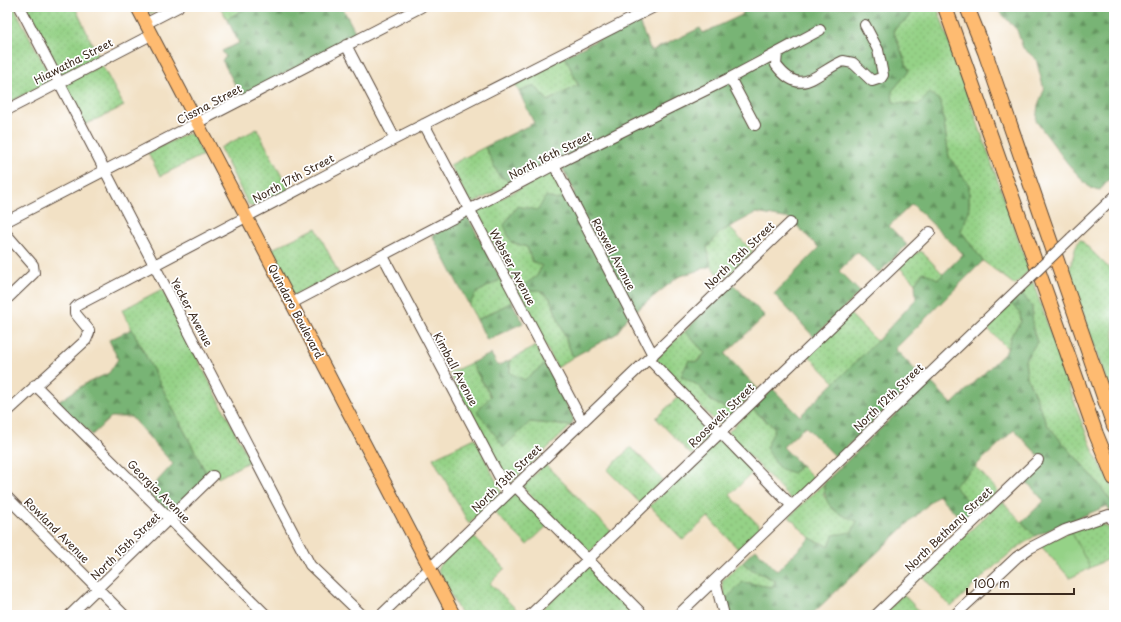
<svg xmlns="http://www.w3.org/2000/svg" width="1121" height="622" font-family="'Playpen Sans',sans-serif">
<defs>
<pattern id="grass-dots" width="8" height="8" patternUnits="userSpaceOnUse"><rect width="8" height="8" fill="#95d287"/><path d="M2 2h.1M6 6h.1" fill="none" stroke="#81b474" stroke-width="1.8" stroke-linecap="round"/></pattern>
<pattern id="forest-firs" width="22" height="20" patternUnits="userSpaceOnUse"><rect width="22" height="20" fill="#78b474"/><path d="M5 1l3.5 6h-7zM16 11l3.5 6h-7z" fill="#64935f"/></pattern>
</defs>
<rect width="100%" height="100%" fill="#fff"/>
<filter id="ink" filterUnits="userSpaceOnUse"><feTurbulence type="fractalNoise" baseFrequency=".025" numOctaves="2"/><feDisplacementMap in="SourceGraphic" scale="8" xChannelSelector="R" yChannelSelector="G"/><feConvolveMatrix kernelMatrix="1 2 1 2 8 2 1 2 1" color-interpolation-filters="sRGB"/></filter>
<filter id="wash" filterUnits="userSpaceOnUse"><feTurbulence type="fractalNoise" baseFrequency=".012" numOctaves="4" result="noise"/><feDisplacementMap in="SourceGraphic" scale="16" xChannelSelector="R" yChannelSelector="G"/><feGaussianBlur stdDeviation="0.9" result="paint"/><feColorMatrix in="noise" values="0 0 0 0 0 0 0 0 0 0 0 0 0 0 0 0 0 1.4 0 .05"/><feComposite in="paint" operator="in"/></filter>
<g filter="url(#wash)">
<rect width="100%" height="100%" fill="#f2e1c5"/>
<path fill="url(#grass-dots)" stroke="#687e52" d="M7,7H14L51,78L50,82L9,102L7,98Z
M23,7H75L98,56L60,76Z
M145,7H167L151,14Z
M220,7H248L227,19Z
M913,7H937L945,30L1029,270L1015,285L983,261L961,231L969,211V185L949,157L941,102L918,105L893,103L892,91L909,71L893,30L908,18Z
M565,56L578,85L548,101L535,86L519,92L514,82Z
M102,65L124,106L84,125L64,87L66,83Z
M257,129L289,190L252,207L248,204L220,148Z
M188,133L194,136L203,155L160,176L148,153Z
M485,147L499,176L513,183L472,204L469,201L450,165Z
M551,172L554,175L566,197L538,210L511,242L527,247L532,261L542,266L537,276L539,290L550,298L573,357L557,368L476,212Z
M729,227L753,252L723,280L711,266L707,248L720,232Z
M316,228L339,274L293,296L270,250Z
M1080,239L1114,273V404L1069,272L1076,246Z
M921,251L943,274L938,280L923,272L915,283L899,267L914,254Z
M501,279L512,302L477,320L469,305L476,293Z
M1033,282L1080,418L1095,455L1114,489V505L1094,478L1048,426L1027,377L1025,360L1037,342L1033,330L1032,307L1021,292Z
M162,289L250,461L218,478L214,469L206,473L122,310Z
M1010,303L1020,313L1021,322L1012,334L1007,348L986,327Z
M850,314L877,341L835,383L808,355Z
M685,331L705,353L681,376L699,386L711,401L734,412L722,424L719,425L657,362V358Z
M536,346L545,364L524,381L510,373V360Z
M471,363L491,397L530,422L571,426L511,483L507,482L449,373Z
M679,396L712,431V434L691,455L656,418Z
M752,409L775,428L793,473L801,465L814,478L794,498L791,499L729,435V431Z
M475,438L501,491V494L469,524L433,458Z
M722,439L754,471L730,495L762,529L740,551L708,517L683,540L650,506L718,440Z
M631,447L663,480L640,503L607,470Z
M545,464L611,531L590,552H587L524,489V485Z
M975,466L998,491L977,511L954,486Z
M824,483V497L857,521L852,532L830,547L810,538L789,517Z
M513,493L516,494L548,525L527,545L494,512Z
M1002,501L1035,536C1003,555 978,582 951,607L922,576Z
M1091,524H1102L1114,531V556L1090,568L1071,531Z
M471,534L505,568L490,583L522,615H461L438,570V567Z
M742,562L749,568L776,581L772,587L743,583L725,600L722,581Z
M586,567H589L636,615H615L611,611L607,615H536Z
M903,594L923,615H882Z"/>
<path fill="url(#forest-firs)" stroke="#5a6f49" d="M248,7H342L357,35L241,96L222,60L226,57L222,51L239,43L227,19Z
M745,7H913L908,18L893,30L909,71L892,91L893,102L918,105L930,93L941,102L949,157L969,185V211L961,231L983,261L895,349L921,376L836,457L805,426L783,447L801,465L793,473L779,468L766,448L775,428L752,409L773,389L800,416L877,341L916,299L915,283L923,272L938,279L963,254L912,204L889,226L907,245L879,273L857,252L839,271L860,292L814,337L774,294L819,248L790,219L756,213L720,232L707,248L711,266L678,277L628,317L616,334L573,357L550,298L539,290L529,291L524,285L537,276L542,266L532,261L527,247L511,242L504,225L517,206L538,210L546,196L557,200L575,192L558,160L513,183L499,176L485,147L534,123L519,92L534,85L548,101L578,85L565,56L638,20L651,51L700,28L703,33L742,15Z
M1001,7H1114V174L1100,190L1090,188L1068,164L1036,121L1038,105L1044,90L1036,59L1023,48L1017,30L1001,13Z
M465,217L469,219L501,279L476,293L469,305L432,235Z
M732,283L765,316L725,354L758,389L734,412L711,401L699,386L681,376L689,360L697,362L705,353L685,331Z
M1021,292L1032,307L1033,330L1037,342L1025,360L1027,377L1048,426L1094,478L1114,505V516L1107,506L1035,536L1022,522L1044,501L1024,479L1044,461L1014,430L954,486L977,511L966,524L938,495L812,614L729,615L725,600L743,582L772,587L776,581L749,568L742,562L756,549L777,571L810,538L829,547L833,535L852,532L857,521C835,513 824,508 824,483L930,381L952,404L1006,352L1012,334L1021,322L1020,313L1010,303Z
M512,302L523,323L487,340L477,320Z
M132,329L206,473V478L172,512L167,511L147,492L173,464L131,417H111L92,435L58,402L85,384L109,373L118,359L109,340Z
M491,354L498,366L510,360V373L524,380L545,364L574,419L571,426L530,422L504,447L477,411L491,396L471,363Z"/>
<path fill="#95d287" stroke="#687e52" d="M1071,531L1090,568L1070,578L1040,545Z"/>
</g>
<g filter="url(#ink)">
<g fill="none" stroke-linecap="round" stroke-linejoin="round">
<defs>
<path id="minor" d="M20,7L310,565L362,615
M145,24L178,7
M346,45L395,139
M777,53L776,65C802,99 815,73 843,61L853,63L872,81L881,78L883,75L878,50L865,25
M730,78L755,125
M7,110L151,35
M424,124L582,421
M554,165L653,355
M7,221L421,7
M7,235L33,265L34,273L7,299
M1071,238L1114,197
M383,256L508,493
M292,303L554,165L730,78L820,30
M649,359L791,505
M35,385L266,615
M7,412L86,340L89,333V330L75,313V308L78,305L395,139L654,7
M515,486L643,615
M7,497L124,615
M715,580L724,615
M70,615L213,476
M381,615L790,223
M530,615L930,232
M678,615L1019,288
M876,615L1038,460
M955,615L1017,557L1030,548L1065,530L1109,515L1114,522"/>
<path id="major" d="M137,7L454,615"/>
<path id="highway" d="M945,7L1096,434L1114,478
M967,7L985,52L1114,426"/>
</defs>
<use href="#minor" stroke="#564537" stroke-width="12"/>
<use href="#major" stroke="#564537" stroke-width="14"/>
<use href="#highway" stroke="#564537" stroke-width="16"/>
<use href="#minor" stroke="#fff" stroke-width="10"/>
<use href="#major" stroke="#febb71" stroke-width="12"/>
<use href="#highway" stroke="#febb71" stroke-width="14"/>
<defs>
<path id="minor-bridge" d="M1019,288L1071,238"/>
</defs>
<use href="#minor-bridge" stroke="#564537" stroke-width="12" stroke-linecap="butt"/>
<use href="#minor-bridge" stroke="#fff" stroke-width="10"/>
</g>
</g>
<g text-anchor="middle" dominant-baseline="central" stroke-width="3.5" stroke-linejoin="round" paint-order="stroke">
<g font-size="11" fill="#3b2a1e" stroke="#fff">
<text transform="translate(73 61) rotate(-27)">Hiawatha Street</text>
<text transform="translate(209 104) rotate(-28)">Cissna Street</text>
<text transform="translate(550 155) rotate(-27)">North 16th Street</text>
<text transform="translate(293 178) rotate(-28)">North 17th Street</text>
<text transform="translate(614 254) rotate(62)">Roswell Avenue</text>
<text transform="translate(739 255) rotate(-44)">North 13th Street</text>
<text transform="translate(513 267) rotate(62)">Webster Avenue</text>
<text transform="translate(296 311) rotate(62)">Quindaro Boulevard</text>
<text transform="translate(192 312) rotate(62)">Yecker Avenue</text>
<text transform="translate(456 369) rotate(62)">Kimball Avenue</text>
<text transform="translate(888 397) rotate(-44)">North 12th Street</text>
<text transform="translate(721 415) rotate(-44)">Roosevelt Street</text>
<text transform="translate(506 478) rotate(-44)">North 13th Street</text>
<text transform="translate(159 491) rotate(45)">Georgia Avenue</text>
<text transform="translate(948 529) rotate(-44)">North Bethany Street</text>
<text transform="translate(57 530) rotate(45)">Rowland Avenue</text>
<text transform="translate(125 546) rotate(-44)">North 15th Street</text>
</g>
</g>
<rect width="1121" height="622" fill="none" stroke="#fff" stroke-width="24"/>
<path d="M967 588v6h107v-6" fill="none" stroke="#3b2a1e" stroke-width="2"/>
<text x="973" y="588" font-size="12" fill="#3b2a1e" stroke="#ffffff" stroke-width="3" paint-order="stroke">100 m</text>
</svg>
